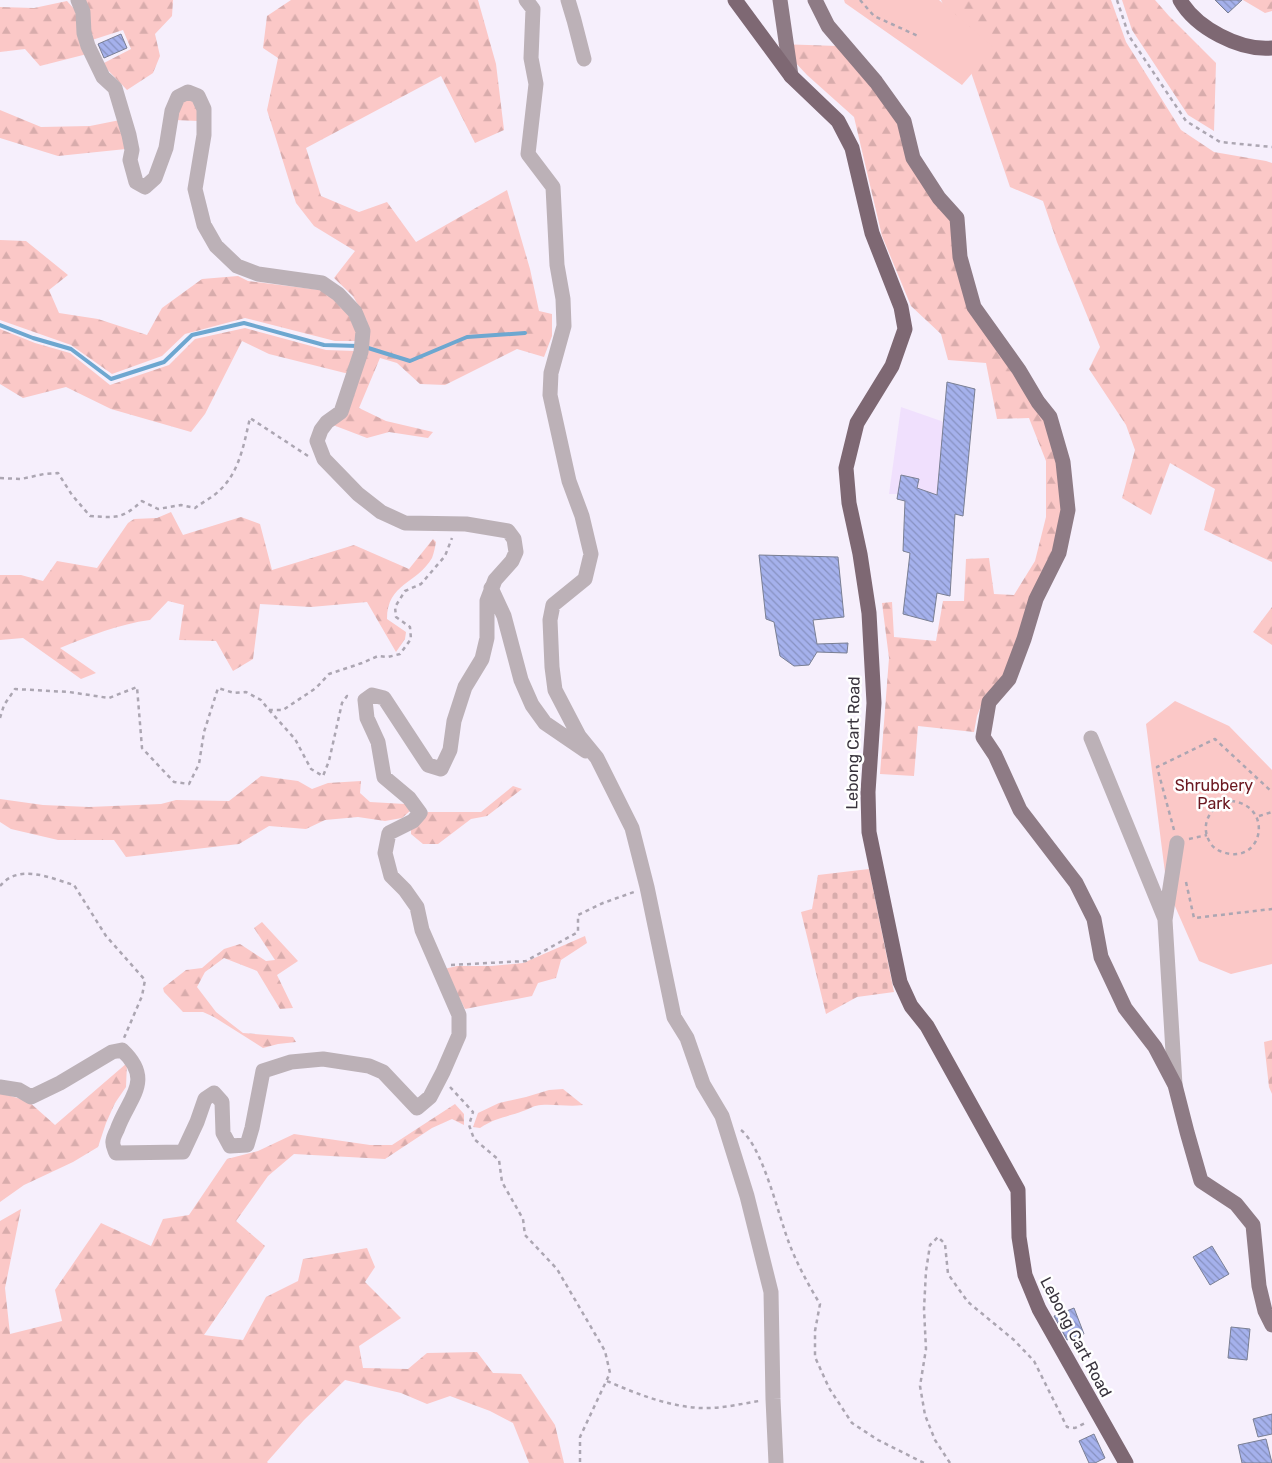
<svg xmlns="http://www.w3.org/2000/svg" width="1272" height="1463" font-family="Rubik,sans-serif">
<defs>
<pattern id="forest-firs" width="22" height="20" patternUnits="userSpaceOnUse" patternTransform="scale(1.25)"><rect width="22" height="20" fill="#fbc8c7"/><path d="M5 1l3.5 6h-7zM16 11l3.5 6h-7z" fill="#d8acac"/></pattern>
<pattern id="cemetery-stones" width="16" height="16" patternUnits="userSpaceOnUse" patternTransform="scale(1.25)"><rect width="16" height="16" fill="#fbc8c7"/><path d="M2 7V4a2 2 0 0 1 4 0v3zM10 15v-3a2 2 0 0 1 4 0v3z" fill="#d8acac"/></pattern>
<pattern id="building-back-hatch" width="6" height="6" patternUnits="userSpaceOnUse" patternTransform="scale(1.25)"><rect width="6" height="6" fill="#a5b1ec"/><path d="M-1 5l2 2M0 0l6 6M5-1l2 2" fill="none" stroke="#8791c0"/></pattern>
</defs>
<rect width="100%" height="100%" fill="#f6effc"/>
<path fill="#f0e0fd" d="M901,407L944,422L937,495L917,488L918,479L902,475L898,494H889Z"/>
<path fill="url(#forest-firs)" d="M82,0H173L172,16L155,34L160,56L153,73L127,90L102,64L131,49L123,30L92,40Z
M291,0H478L496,64L504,130L475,143L441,76L306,148L321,196L359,212L387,202L416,242L507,190L530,269L539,311L552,314V336L544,357L517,349L445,385L420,384L397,363L380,358L359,408L386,421L433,432L428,438L389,432L367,438L333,425L368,352L367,321L353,296L334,278L355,251L314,226L296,203L267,110L278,58L263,48L267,16Z
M941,0H1111L1126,42L1181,130L1214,152L1266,161L1272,163V562L1204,530L1215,489L1170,463L1151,515L1122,498L1135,450L1126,425L1089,369L1100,347L1057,242L1043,201L1010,187L959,37Z
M1122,0H1155L1169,16L1216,63L1214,131L1188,115L1132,30Z
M1243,0H1272V11L1265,13Z
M67,1L76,11L87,54L40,66L25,49L0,52V7L34,8Z
M778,44L838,46L873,88L901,126L952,221L957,264L1045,417L1059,468L1062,512L1054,553L1003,678L985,695L977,716L974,732L918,726L914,776L880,774L889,658L882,603L892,602L894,637L936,641L943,601H964L966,559L989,558L994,594L1014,595L1035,561L1046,517V461L1029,418L997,419L986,363L948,360L941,334L911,306L882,236L854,117L807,75Z
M192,99L198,109V121L175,120L183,101Z
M0,110L41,127L90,126L120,120L126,149L58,156L0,138Z
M0,240L26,241L68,275L49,290L59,313L98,319L147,335L162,308L202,279L238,276L248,281L320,290L331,296L349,316L357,334L355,341H335L245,318L185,334L162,356L112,374L71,345L0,320Z
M245,328L326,350L356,351L349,374L269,354L242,341L205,414L191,432L111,409L66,387L23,398L0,384V329L35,343L70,353L110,385L169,365L195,339Z
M171,512L183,535L241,517L260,524L272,570L354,545L409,569L433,539L436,542C435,547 434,553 432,558C417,584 387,583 387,619L406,632L405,639L396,652L367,602L311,607L260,604L253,659L233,671L216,641L179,640L184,605L168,601L150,620C119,624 89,636 60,648L96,673L81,679L23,638L0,640V575H21L43,581L57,561L97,568L128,523L134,519L157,518Z
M1272,607V645L1253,632Z
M261,776L298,781L312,789L328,783L361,781L360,793L370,802L405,804L410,811L402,818L385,821L358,817L325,820L306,829L269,826L239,844L126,857L114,840H58L11,829L0,822V799L43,805L89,807L161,804L176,800L229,801Z
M513,786L522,789L487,816L471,819L438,844H423L411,834V825L428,812H481Z
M262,922L298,961L277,975L293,1008L280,1009L257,971L224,958L205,972L197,987L216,1012L243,1033L293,1037L296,1042L278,1044L263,1048L214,1017L203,1012H183L164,992L163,988L186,970L202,968L224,949L240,944L266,961L275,960L254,928Z
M585,936L587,943L561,960L556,978L538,983L532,996L465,1009L444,969L457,966H491L523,963Z
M1272,1040V1094L1269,1087L1264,1042Z
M127,1063L126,1087L115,1103L106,1123L98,1147L73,1162L24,1185L0,1202V1093L28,1101L55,1125Z
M563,1089L583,1105C569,1107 556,1104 541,1105C535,1105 529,1109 523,1111C507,1117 495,1118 480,1128L473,1127L478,1113L499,1103L526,1097L549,1090Z
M455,1104L464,1114V1125L452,1119L432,1128L385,1159L294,1154L268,1176L236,1221L265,1246L204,1335L243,1340L266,1297L298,1281L303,1259L367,1248L375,1267L365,1282L401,1318L359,1346L363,1368L408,1369L427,1353L477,1352L493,1373L521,1374L555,1425L564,1463H529L513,1423L490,1411L450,1396L427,1404L401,1393L345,1380L304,1420L267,1462L268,1463H0V1221L21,1209L5,1288L10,1334L62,1321L55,1290L101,1223L151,1246L163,1219L189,1215L227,1159L258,1151L294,1134L370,1145H392Z"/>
<path fill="url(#cemetery-stones)" d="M869,869L894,992L857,997L826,1014L801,912L812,909L818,875Z"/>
<path fill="#fbc8c7" d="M844,0H939L994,48L962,85L845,3Z
M1175,701L1229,726L1272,770V964L1231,974L1199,961L1167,888L1146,724Z"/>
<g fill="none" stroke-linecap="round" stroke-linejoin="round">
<path stroke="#6da7d0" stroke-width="4" d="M0,325L33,338L71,349L111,379L164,362L192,335L244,323L324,345L358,346
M365,347L410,361L467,337L525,333"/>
</g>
<path fill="url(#building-back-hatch)" stroke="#7a7f93" d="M1215,0H1242L1228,13Z
M121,34L127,48L104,58L98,44Z
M947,382L975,389L963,516L955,514L950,596L937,593L933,622L903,614L910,553L903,551L905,501L897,499L901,475L919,479L917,488L937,495Z
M759,555L838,557L844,617L813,620L817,644L848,643L847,653L817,652L809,665L794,666L780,656L774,622L766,619Z
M1212,1246L1229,1274L1210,1285L1193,1257Z
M1074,1308L1084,1334L1067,1340L1054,1316Z
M1231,1327L1250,1329L1247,1360L1228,1358Z
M1272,1414V1434L1258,1437L1253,1419Z
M1094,1434L1105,1458L1095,1463H1089L1079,1441Z
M1266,1439L1272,1463H1242L1238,1445Z"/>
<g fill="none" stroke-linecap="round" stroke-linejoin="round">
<path stroke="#aca6b2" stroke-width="2.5" stroke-dasharray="4 4" stroke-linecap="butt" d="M860,0L874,16L918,36
M1117,0L1129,36L1186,121L1220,142L1272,147
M0,478L21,479L44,474L58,473L72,495L90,516C117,518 122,519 142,501L158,509L181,505L195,508C203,502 213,497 220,490C240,471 244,443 250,418L308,456
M269,710L295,739L311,769L323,776L329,761L342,703L347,696L351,697
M0,718L4,705L15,689L69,692L109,698L137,687L142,748L174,782L189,784L199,764L204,732L218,688L234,693L246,692L261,700L269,710H283L316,688L329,674L362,663L378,656L388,657L400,654L411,639L410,627L396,617L395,607L405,591L421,584L445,556L452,538
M1231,801C1272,805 1264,858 1231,854C1223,853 1215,850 1211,844C1198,825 1211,804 1231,801Z
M1259,816L1272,812
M1174,830L1157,767L1215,739L1272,792
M1189,839L1207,835
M1186,882L1194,918L1272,909
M0,886C19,863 50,878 74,885L106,936L145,980L142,996L124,1038
M451,965L526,961L578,932V915L603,903L634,892
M450,1087L473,1112L469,1125L474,1139L499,1160L502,1182L523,1219L525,1235L557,1269L605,1351L610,1373L580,1437V1463
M741,1130C763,1148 778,1214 789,1243C797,1264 808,1284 820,1304L815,1331V1357L829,1388L852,1423L878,1440L924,1463
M607,1381C637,1394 667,1406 700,1408C720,1409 740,1404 759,1401
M950,1463L935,1440L925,1415L920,1386L926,1349L924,1309L926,1271L930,1245L938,1237L945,1244L948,1274L968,1302L1014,1340L1034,1361L1067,1427L1075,1428L1087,1422"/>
<path stroke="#bcb1b7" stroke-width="15" d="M526,0L533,9L531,58L536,84L528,154L553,187L557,265L563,299L564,326L551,373L550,395L569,481L582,516L591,554L585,579L553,605L550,620L552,667L555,690L579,736L597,758L632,828L647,887L674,1017L687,1038L703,1084L722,1116L747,1196L771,1292L773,1399L776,1463
M568,0L574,20L584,59
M491,588L504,616L521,680L532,705L545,723L586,751
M1091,738L1165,919
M1175,1085L1165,920L1177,843
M0,1087L19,1090L31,1097L60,1083L112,1052L122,1050C155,1081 128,1098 117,1130C115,1134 113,1138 113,1141C112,1145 115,1150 116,1153L183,1152L197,1122L205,1099L214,1093L222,1102L223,1133L230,1146L247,1145L252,1128L263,1071L291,1062L323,1059L369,1066L383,1072L417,1108L430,1097L443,1072L459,1035V1015L422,930L417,907L405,890L391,876L385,853L389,833L413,821L420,813L409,798L384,777L378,742L367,718L365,700L372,695L384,698L428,765L441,769L450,750L454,721L465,687L482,659L487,638V601L495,580L512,561L516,552L514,539L508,531L466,524L405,523L381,512L358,494L324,459L317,441L321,430L327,422L341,412L361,352L363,331L355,312L338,294L322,283L258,274L237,266L216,246L204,225L195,189L204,135V109L198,96L188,92L178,97L172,111L166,148L155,178L145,187L136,182L130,160L132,150L129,135L115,88L103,77L88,46L84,33L83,12L78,0"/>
<path stroke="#8e7b85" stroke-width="15" d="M780,0L791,76
M815,0L828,26L876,82L904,121L913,158L939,198L957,218L960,257L974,307L1019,370L1038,402L1050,417L1063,462L1068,510L1059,553L1036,599L1024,639L1009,679L989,702L983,737L995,755L1020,810L1076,883L1094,919L1101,957L1125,1008L1155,1047L1175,1085L1187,1132L1201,1181L1236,1204L1253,1225L1259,1286L1265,1311L1272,1325"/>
<path stroke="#7e6873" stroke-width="15" d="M735,0L791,76L838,121L852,148L872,233L901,307L905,329L892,366L857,423L846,468L849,503L860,554L869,613L874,703L868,792L869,832L900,982L911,1006L927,1026L1018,1190L1019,1237L1025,1275L1039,1309L1126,1463
M1180,0C1196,28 1240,51 1272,48"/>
</g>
<g text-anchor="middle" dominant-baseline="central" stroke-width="5" stroke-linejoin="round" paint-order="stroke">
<g font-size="16" fill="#38333c" stroke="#fff">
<text transform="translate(853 743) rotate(-89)">Lebong Cart Road</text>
<text transform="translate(1076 1337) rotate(62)">Lebong Cart Road</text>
</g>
<g font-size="16" fill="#6b1820" stroke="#fff">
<text x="1214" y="785">Shrubbery<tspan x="1214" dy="18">Park</tspan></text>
</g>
</g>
</svg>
